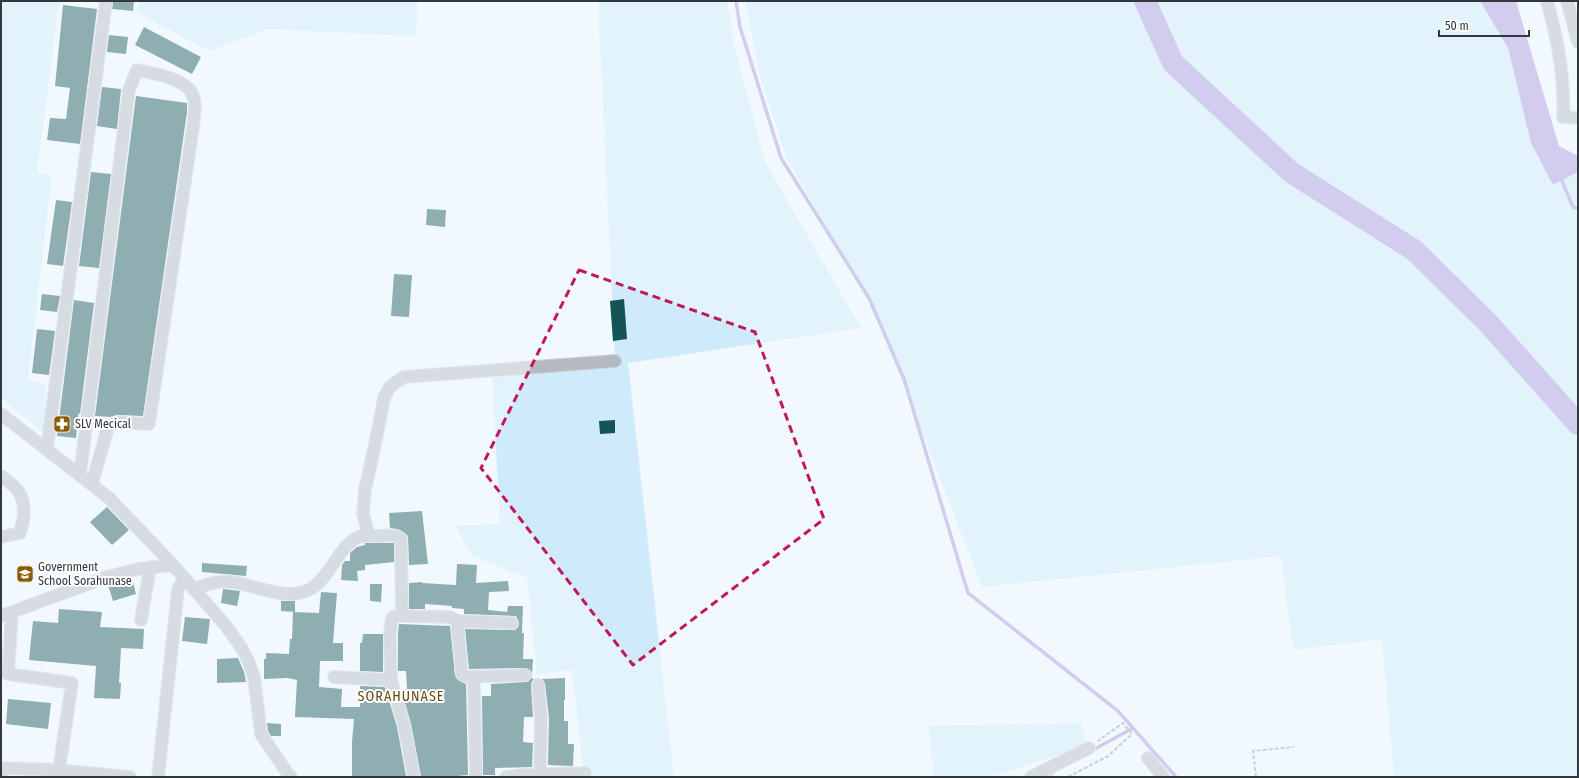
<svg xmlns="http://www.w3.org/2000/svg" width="1579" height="778" font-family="'Fira Sans Condensed',sans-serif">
<rect width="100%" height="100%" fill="#f2f9fe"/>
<path fill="#cfeafa" d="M1,1H59L37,173L52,176L28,380L46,385L44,433L1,398Z
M140,1H418L416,36L267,29L209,51L136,12Z
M598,1H727L734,44L765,162L861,328L628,363L674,777H584L572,670L537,674L527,578L472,556L455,526L500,524L492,371L615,357Z
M745,1H1480L1508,48L1531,143L1553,185L1578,172V777H1394L1382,639L1293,650L1281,556L982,587L878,319L786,157L760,76Z
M1081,723L1087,746L990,777H934L928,726Z"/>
<path fill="#ac97dc" d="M1480,1H1516L1559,146L1578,156V172L1553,185L1531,143L1508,48Z"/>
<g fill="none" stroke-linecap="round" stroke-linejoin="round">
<path stroke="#ac97dc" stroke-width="3.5" d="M736,1L740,27L781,158L869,298L904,379L968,593L1118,711L1176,777
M1560,176L1573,207L1578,209
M1091,751L1133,728
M1045,777L1053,773"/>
<path stroke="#ac97dc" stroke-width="22" d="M1145,1L1173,63L1292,173L1414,250L1489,324L1578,424"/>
</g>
<path fill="#145356" d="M113,1H134L133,11L112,9Z
M63,5L97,9L80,144L47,140L50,118L66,119L70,88L55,86Z
M144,27L201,57L192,74L135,45Z
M109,35L128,37L126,54L107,52Z
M102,87L121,89L117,129L97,126Z
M136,96L187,103V112L143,416L117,415L110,417L95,416Z
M91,172L111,174L99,268L79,266Z
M56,200L72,202L63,266L47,264Z
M427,209L446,210L445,227L426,225Z
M394,274L412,275L409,317L391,316Z
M42,294L60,296L57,312L40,310Z
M624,299L627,339L613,341L610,301Z
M74,300L94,303L80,414L79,413L78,416L76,438L57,436Z
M37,329L55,331L49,375L32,373Z
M615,420V433L600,434L599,421Z
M107,507L129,530L112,545L90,522Z
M422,511L428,564L409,565L408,536L400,530L390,528L389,513Z
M389,543H394V562L365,565V570L357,571L358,581L341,580L342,565L345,561H350V553L357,547L365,545V543Z
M202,563L247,566L246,576L202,572Z
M457,564L477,565L476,583L508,581L509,591L489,592L488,610L507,612L508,606H523L522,633H524L523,659H533L532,675L531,671L525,668L469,669L465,629L515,630L518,627L519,623L516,616L464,614V609L452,608V606L425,604V609H409V583L422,582V583L456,585Z
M132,578L136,594L113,601L108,585Z
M370,584H382L381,602L370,601Z
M223,589L240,591L237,606L221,603Z
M321,592L337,593L333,643H343V661H320L319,687L342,689L341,707H360V686L385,687L397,727L406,776L352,777V742L354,719L295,717L297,680L288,678L264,679V659H266V653L289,654L290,639H292L293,612L319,613Z
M281,601H295V612L281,611Z
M59,609L102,612L100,627L144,629L143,649L121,648L119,683H121L120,699L94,698L96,666L29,660L33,621L58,623Z
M185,617L210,619L207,644L182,641Z
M399,624L450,626L455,675L458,680L466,684L468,775L457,776V777H421L411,724L401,689H407L406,671H398V633Z
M363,634H383V672L360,671V643H362Z
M238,658L244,672L246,682L217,683V659Z
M532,675V679H534L531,686L533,717H524L523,742L533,743L532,767L495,768V775H483L482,696H491V684L526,682L529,681Z
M565,678V700H564V721H568V744H574L573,766L548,765L549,718L545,684L542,679Z
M8,699L51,703L48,729L6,724Z
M267,723L281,724V736H271L268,731Z"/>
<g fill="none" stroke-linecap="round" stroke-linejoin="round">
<defs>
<path id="minor" d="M1547,1C1558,40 1565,77 1563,117L1578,118
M1567,1L1578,42
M1,414L109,498L173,565L226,626L241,647L248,660L254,677L261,734L288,774L291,777
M47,449L106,1
M80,474L129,90L137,70C154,74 190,78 194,99C196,108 194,118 193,127L149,424L117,422L108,427L92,484
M1,476C6,480 14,485 18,491C27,503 24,520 20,533L1,537
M369,536L363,514L365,490L377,435L384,398L389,388L396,382L404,377L615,361
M193,589C206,585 219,580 232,582C255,585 289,603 312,588C330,577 341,543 359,537C366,535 374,536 381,536C387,535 396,534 401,539L402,616
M12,612L8,674L72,683L59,770
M1,616L107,577L138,569L173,565
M141,620L150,567
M457,621L512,623
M334,677L391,680
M474,685L476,777
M538,685L541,719L540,774
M1148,758L1163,777
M1,777L2,768L59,770L130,777
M158,777L178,589L184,578
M414,777L404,725L391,680L390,633L392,618L395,616H402L450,617L457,621L462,674L467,677L525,675
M506,777L523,775L585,773
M1031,777L1089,748"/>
</defs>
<use href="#minor" stroke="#cfd6db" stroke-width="14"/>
<path stroke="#99a0a5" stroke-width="2" stroke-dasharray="4 2" stroke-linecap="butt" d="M1068,777L1108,756L1132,734L1123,723L1098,741
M1256,777L1253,751L1294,747"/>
<use href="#minor" stroke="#b5b9c0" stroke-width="12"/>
</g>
<path d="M0 0H1579V778H0ZM579,270L755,332L824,519L633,665L481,468Z" fill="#f2f9fe" fill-opacity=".55" fill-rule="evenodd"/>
<path fill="none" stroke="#c2185b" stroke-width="3" stroke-dasharray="8 5" stroke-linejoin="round" d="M579,270L755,332L824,519L633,665L481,468Z"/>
<defs>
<symbol id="pharmacy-square" viewBox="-11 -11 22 22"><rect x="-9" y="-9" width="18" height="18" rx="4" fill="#8d5b06" stroke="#fff"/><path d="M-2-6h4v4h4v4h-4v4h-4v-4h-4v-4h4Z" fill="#fff"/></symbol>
<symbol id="school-square" viewBox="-11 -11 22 22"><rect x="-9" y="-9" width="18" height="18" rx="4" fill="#8d5b06" stroke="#fff"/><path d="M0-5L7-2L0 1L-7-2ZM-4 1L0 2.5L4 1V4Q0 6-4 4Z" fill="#fff"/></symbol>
</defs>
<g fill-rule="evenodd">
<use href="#pharmacy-square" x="52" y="414" width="20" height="20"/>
<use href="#school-square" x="15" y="564" width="20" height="20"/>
</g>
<g text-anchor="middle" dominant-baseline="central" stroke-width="4" stroke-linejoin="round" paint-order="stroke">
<g font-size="12" fill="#32393d" stroke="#fff" text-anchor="start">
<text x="75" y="424">SLV Mecical</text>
<text x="38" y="567">Government<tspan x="38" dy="14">School Sorahunase</tspan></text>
</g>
<g font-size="14" letter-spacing="1" fill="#6b4816" stroke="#fff">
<text x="401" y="696">SORAHUNASE</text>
</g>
</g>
<rect width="1579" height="778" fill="none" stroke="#32393d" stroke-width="4"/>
<path d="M1439 30v6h90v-6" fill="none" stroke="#32393d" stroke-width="2"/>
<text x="1445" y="30" font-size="12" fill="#32393d" stroke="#ffffff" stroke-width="3" paint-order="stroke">50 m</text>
</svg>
